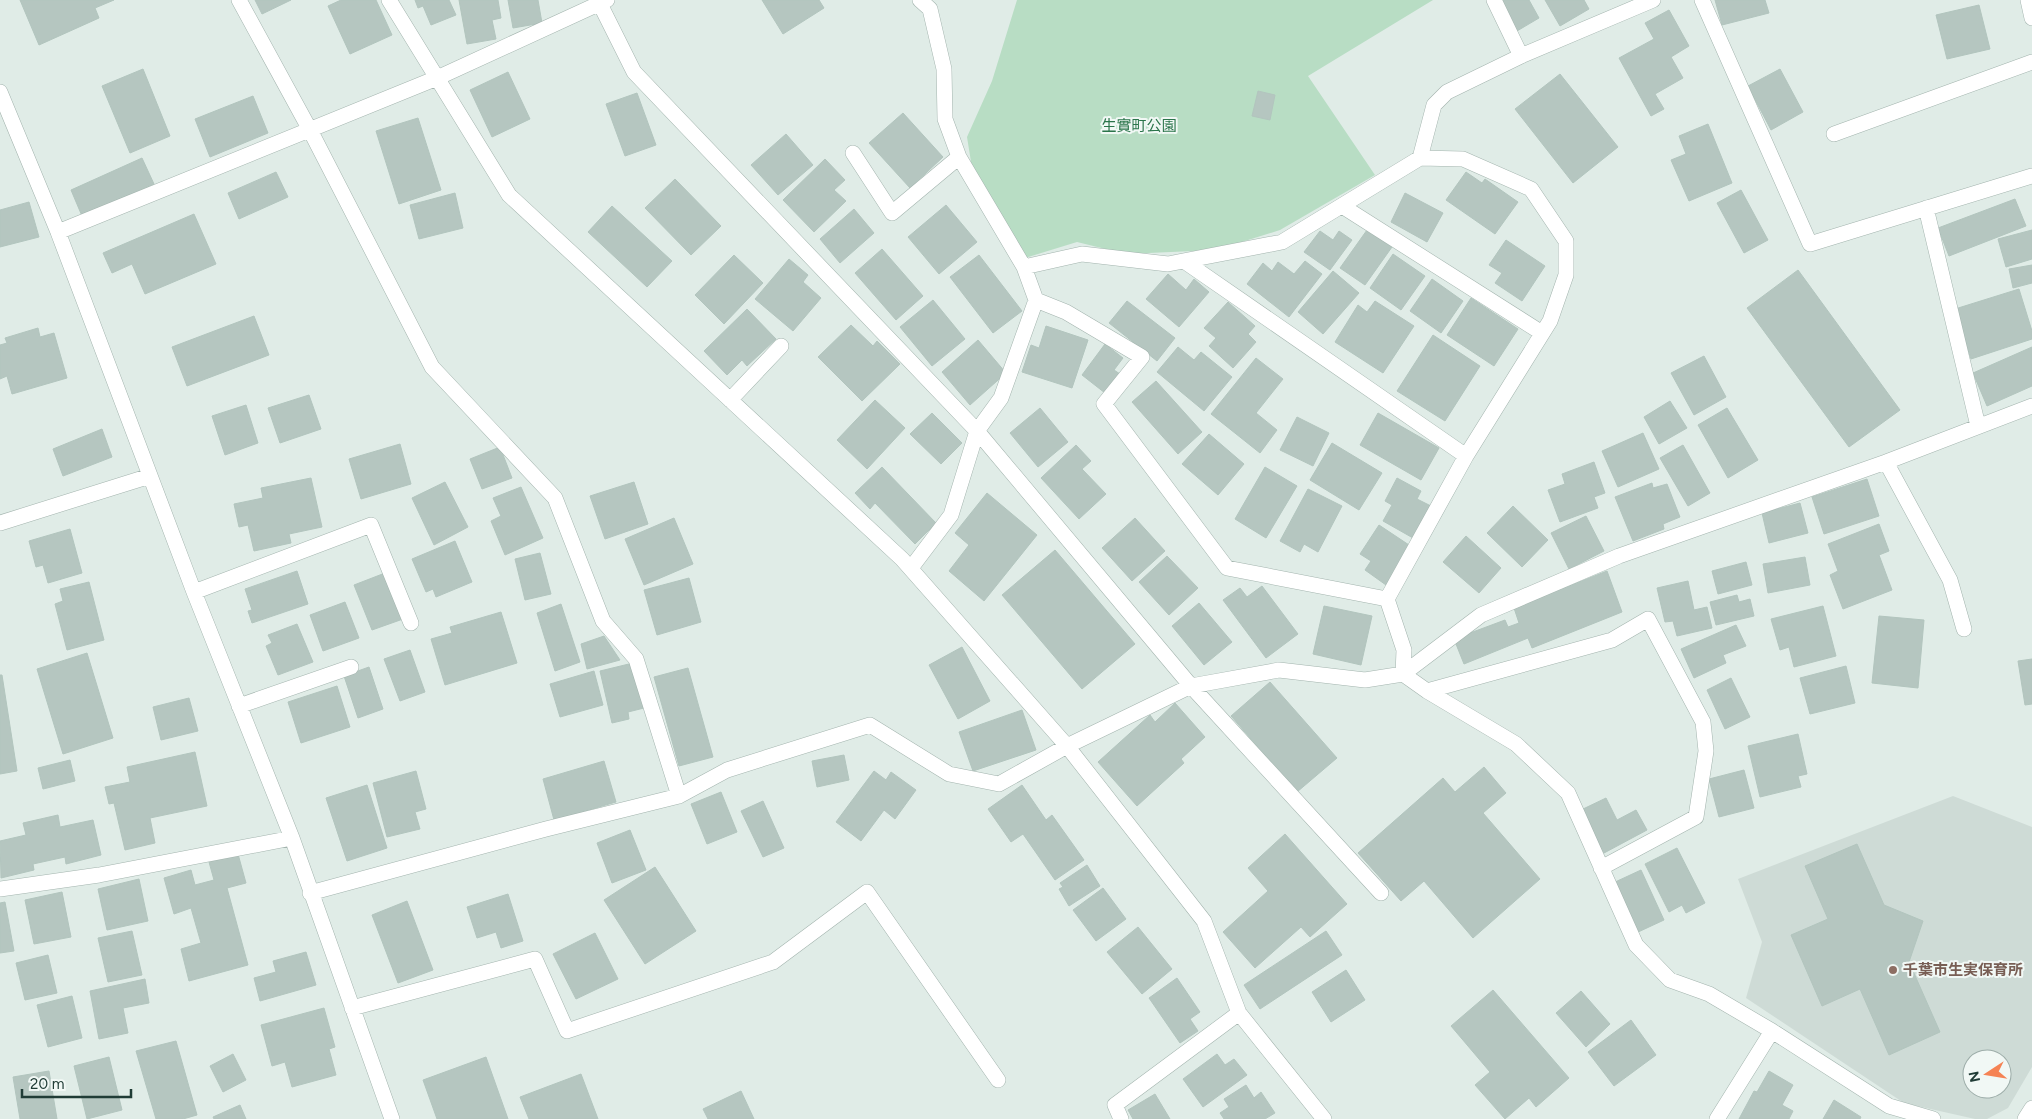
<svg xmlns="http://www.w3.org/2000/svg" width="2032" height="1119" font-family="Figtree,'Noto Sans JP',sans-serif">
<rect width="100%" height="100%" fill="#e0ece7"/>
<path fill="#cedbd6" fill-rule="evenodd" d="M1953,796L2032,827V1067L2008,1108L1987,1119H1975L1904,1103L1746,998L1762,942L1738,879ZM1972,1059H2002V1089H1972Z"/>
<path fill="#b8ddc4" d="M1017,0H1433L1308,76L1375,175L1280,230L1216,250L1126,254L1077,242L1025,258L972,168L967,137L992,81Z"/>
<path fill="#b5c6c0" stroke="#b2c5be" d="M20,0H114L95,8L99,18L39,45Z
M255,0H291L262,14Z
M341,0H376L392,35L350,54L328,6Z
M415,0H449L456,15L431,25L423,6L418,8Z
M459,0H498L501,18L492,20L496,39L467,44Z
M508,0H538L542,23L513,28Z
M762,0H819L824,8L783,34Z
M1500,0H1529L1539,18L1517,31Z
M1545,0H1584L1589,9L1560,26Z
M1715,0H1765L1769,13L1722,25Z
M1979,5L1990,49L1947,59L1936,15Z
M1669,10L1689,46L1671,57L1683,78L1655,94L1664,109L1651,116L1619,58L1654,39L1645,23Z
M143,69L170,136L130,153L102,86Z
M1780,69L1803,112L1771,130L1748,86Z
M508,72L530,119L492,137L470,90Z
M1560,74L1618,147L1573,183L1515,109Z
M1258,91L1275,95L1270,120L1252,116Z
M637,93L656,145L625,156L606,104Z
M253,96L268,133L210,157L195,119Z
M903,113L943,157L910,188L869,143Z
M418,118L441,190L399,204L376,131Z
M1708,124L1732,183L1689,201L1671,160L1686,154L1679,136Z
M786,134L813,165L778,195L751,165Z
M142,158L154,184L82,216L71,190Z
M825,159L845,180L834,190L846,201L814,232L783,200Z
M276,172L288,197L239,219L228,193Z
M1466,172L1482,183L1485,179L1518,202L1495,234L1446,200Z
M675,179L721,226L691,255L645,208Z
M1741,190L1768,240L1744,253L1717,203Z
M455,193L463,228L419,239L410,205Z
M1405,193L1443,213L1427,242L1391,222Z
M2015,199L2026,226L1949,256L1938,228Z
M29,202L39,237L0,247V210Z
M946,205L977,242L939,274L908,237Z
M612,206L672,261L647,287L588,232Z
M854,209L874,233L840,263L820,239Z
M194,214L216,264L145,294L132,264L112,273L103,253Z
M1367,230L1392,247L1365,285L1340,268Z
M2032,230V259L2006,267L1998,239Z
M1320,231L1333,240L1339,231L1352,240L1330,270L1304,252Z
M1506,240L1545,266L1522,301L1495,283L1502,273L1489,265Z
M882,249L923,296L896,320L855,273Z
M1393,254L1425,276L1401,310L1370,288Z
M734,255L763,283L724,324L695,295Z
M979,255L1022,311L993,333L950,277Z
M789,259L808,275L803,282L821,298L793,331L755,299Z
M1305,261L1322,274L1289,317L1247,284L1263,263L1272,271L1278,262L1294,274Z
M2032,265V283L2013,288L2009,269Z
M1798,270L1900,410L1849,447L1747,308Z
M1333,271L1359,293L1323,334L1298,312Z
M1168,274L1186,290L1194,279L1209,292L1179,327L1146,299Z
M1432,279L1463,301L1441,333L1410,311Z
M2019,289L2032,331V339L1971,359L1955,309Z
M1471,298L1518,329L1494,366L1447,335Z
M933,300L965,339L932,366L900,327Z
M1127,301L1175,338L1157,361L1109,323Z
M1375,301L1414,326L1383,373L1335,342L1358,305L1367,312Z
M1228,302L1255,326L1248,334L1256,342L1233,368L1209,346L1216,338L1204,328Z
M747,309L776,339L747,366L742,360L727,375L704,351Z
M254,316L269,355L187,386L172,347Z
M851,325L873,346L877,341L900,364L862,401L818,357Z
M1046,326L1088,340L1072,388L1022,372L1031,345L1039,348Z
M38,328L40,337L54,333L67,378L12,394L7,376L0,379V345L7,343L5,338Z
M1433,335L1480,366L1445,421L1397,391Z
M978,340L1006,373L970,405L942,372Z
M1105,344L1123,358L1114,370L1120,374L1105,393L1082,375Z
M1178,347L1194,360L1201,352L1232,377L1204,411L1157,372Z
M2032,347V386L1987,406L1973,373Z
M1704,356L1726,397L1694,415L1671,373Z
M1256,358L1283,379L1256,413L1277,430L1260,453L1211,414Z
M1156,381L1202,432L1178,454L1132,402Z
M309,395L321,429L280,443L268,408Z
M875,400L905,428L867,469L837,440Z
M1670,401L1687,428L1659,444L1644,417Z
M246,405L258,443L225,455L212,416Z
M1040,408L1068,442L1038,467L1010,433Z
M1727,408L1758,460L1728,478L1698,425Z
M932,413L962,443L941,464L910,434Z
M1378,413L1439,448L1421,480L1360,445Z
M1297,417L1329,433L1313,466L1280,450Z
M102,429L112,457L63,476L53,449Z
M1643,433L1659,469L1618,487L1602,451Z
M1209,434L1244,464L1218,495L1182,464Z
M1332,443L1382,473L1359,510L1310,480Z
M400,444L411,484L361,499L349,459Z
M1076,445L1091,461L1082,469L1106,494L1079,519L1041,478Z
M1683,445L1710,493L1688,506L1660,458Z
M500,447L512,478L482,489L470,459Z
M1594,462L1605,493L1594,497L1598,508L1560,522L1548,490L1565,484L1562,474Z
M882,467L936,523L915,544L875,503L870,509L855,493Z
M1265,467L1297,486L1266,538L1235,519Z
M311,478L322,527L289,534L291,543L254,551L248,525L239,527L234,504L263,498L261,488Z
M1397,478L1421,491L1417,499L1431,506L1413,538L1383,521L1392,505L1385,501Z
M1867,479L1879,516L1824,534L1812,497Z
M445,482L468,527L434,545L412,498Z
M634,482L648,524L605,539L590,496Z
M1652,483L1653,488L1667,484L1680,517L1663,524L1664,529L1633,541L1615,497Z
M521,487L543,538L505,555L491,521L501,516L493,498Z
M1308,489L1342,506L1318,552L1304,544L1300,552L1280,541Z
M987,493L1037,535L984,601L949,571L969,545L955,533Z
M1800,503L1808,533L1769,543L1762,513Z
M1513,506L1548,540L1522,567L1487,533Z
M1586,516L1604,551L1569,569L1551,533Z
M674,518L693,564L644,585L625,539Z
M1135,518L1165,551L1132,581L1102,548Z
M1879,524L1889,551L1879,555L1892,590L1843,609L1830,575L1838,571L1828,544Z
M1379,525L1412,547L1386,585L1365,570L1371,561L1360,554Z
M70,529L82,573L48,583L43,565L36,567L29,541Z
M1466,536L1501,568L1479,593L1443,562Z
M455,541L472,582L436,597L433,589L426,592L412,559Z
M1055,550L1135,644L1082,689L1002,595Z
M540,553L551,594L525,600L515,559Z
M1167,556L1198,588L1169,615L1139,582Z
M1805,557L1810,585L1768,593L1763,564Z
M1746,562L1752,585L1718,594L1712,571Z
M297,571L308,604L252,623L248,611L252,610L245,589Z
M1607,571L1622,612L1532,648L1528,638L1464,664L1454,639L1505,620L1508,627L1519,623L1514,608Z
M385,573L403,619L372,630L354,585Z
M689,578L701,622L657,635L644,590Z
M1688,581L1694,610L1707,607L1712,628L1677,636L1673,621L1665,622L1657,588Z
M89,582L104,640L67,650L55,604L63,601L60,589Z
M1262,586L1298,634L1266,658L1223,600L1240,588L1247,597Z
M1737,595L1739,602L1750,599L1754,616L1716,625L1710,602Z
M345,602L359,638L323,651L310,615Z
M1199,603L1232,642L1204,665L1172,626Z
M561,604L580,662L555,671L537,613Z
M1324,606L1372,616L1361,665L1313,654Z
M1823,606L1836,656L1794,667L1789,647L1780,650L1771,619Z
M501,612L517,663L445,685L431,639L452,633L450,627Z
M1879,616L1924,620L1918,688L1872,683Z
M297,624L313,662L278,675L266,646L272,643L268,635Z
M1736,625L1746,646L1723,655L1726,663L1694,678L1681,649Z
M604,636L620,660L587,669L581,644Z
M962,647L990,701L958,719L929,665Z
M410,650L425,692L400,701L384,659Z
M87,653L113,738L63,754L37,669Z
M2032,659V704L2025,705L2018,661Z
M633,663L644,708L628,712L629,719L612,723L600,671Z
M1846,666L1855,703L1810,714L1800,678Z
M369,667L383,709L358,718L344,676Z
M688,668L713,757L679,766L654,677Z
M594,671L603,705L560,717L550,684Z
M0,675H2L17,771L0,774Z
M1731,678L1750,717L1725,729L1707,690Z
M1270,682L1337,758L1297,792L1231,716Z
M337,686L350,727L301,743L288,702Z
M189,698L198,731L161,740L153,707Z
M1175,703L1205,737L1181,759L1184,763L1137,806L1098,762L1150,715L1155,722Z
M1022,710L1036,750L973,771L959,732Z
M1798,734L1807,774L1798,776L1801,787L1760,797L1748,746Z
M195,752L207,806L150,818L155,843L125,850L114,803L109,804L105,787L130,782L127,767Z
M844,755L849,780L817,787L812,761Z
M70,760L75,781L43,789L38,768Z
M604,761L616,802L554,820L543,779Z
M1484,767L1506,793L1483,813L1540,879L1473,938L1424,881L1401,901L1358,853L1443,778L1455,792Z
M1744,770L1754,808L1719,817L1709,779Z
M416,771L426,809L415,812L420,829L387,837L373,783Z
M874,771L886,780L891,772L916,790L895,819L884,810L861,841L836,822Z
M367,785L387,848L347,861L326,798Z
M1022,785L1046,820L1052,815L1084,860L1055,880L1023,834L1011,842L988,809Z
M721,792L737,832L707,844L691,804Z
M1606,798L1617,820L1636,810L1647,830L1604,853L1581,810Z
M763,801L784,848L763,857L741,811Z
M58,815L60,827L93,820L101,855L66,864L65,857L33,864L34,870L1,878L0,841L26,835L23,823Z
M630,830L646,870L612,883L597,843Z
M1285,834L1347,904L1310,937L1301,927L1255,968L1223,932L1268,891L1248,868Z
M1857,844L1884,905L1923,921L1909,962L1940,1032L1889,1055L1860,989L1822,1006L1791,935L1828,919L1805,866Z
M1677,848L1705,903L1686,913L1682,905L1669,912L1645,864Z
M238,854L246,883L227,888L248,965L189,981L181,949L201,943L191,908L174,914L164,878L191,870L195,885L214,880L209,862Z
M1087,865L1100,886L1069,906L1059,889L1063,887L1060,883Z
M655,867L696,931L645,964L604,900Z
M1641,870L1664,920L1636,933L1613,883Z
M139,879L148,921L107,930L98,889Z
M1103,888L1126,919L1096,941L1073,910Z
M62,892L71,937L34,944L25,900Z
M508,894L523,941L501,948L496,932L477,938L467,907Z
M407,901L433,970L398,983L372,915Z
M5,902L14,951L0,953V903Z
M1138,927L1172,969L1142,994L1107,952Z
M132,931L142,975L108,982L98,938Z
M1326,931L1342,955L1260,1009L1244,985Z
M595,933L618,979L576,999L553,954Z
M306,952L316,985L260,1001L254,978L276,972L273,961Z
M48,955L57,993L25,1000L16,963Z
M1346,970L1365,1000L1331,1022L1312,992Z
M1177,978L1200,1012L1190,1019L1198,1031L1180,1043L1149,998Z
M145,979L149,1003L123,1008L128,1033L99,1039L90,991Z
M1493,990L1569,1078L1536,1107L1529,1098L1505,1119L1475,1085L1490,1072L1451,1026Z
M1581,991L1610,1024L1586,1047L1556,1013Z
M72,996L82,1038L48,1047L37,1005Z
M324,1008L335,1047L329,1049L336,1075L292,1087L285,1062L272,1066L261,1025Z
M1631,1020L1656,1055L1614,1086L1588,1052Z
M176,1041L197,1115L183,1119H156L136,1051Z
M233,1054L246,1080L223,1092L210,1066Z
M1217,1054L1225,1065L1234,1059L1247,1075L1203,1107L1183,1079Z
M109,1057L122,1110L87,1119L74,1066Z
M486,1057L508,1119H437L423,1080Z
M49,1071L57,1119H20L13,1077Z
M1769,1071L1793,1085L1782,1105L1793,1111L1789,1119H1739L1754,1091L1757,1092Z
M581,1074L598,1119H529L520,1097Z
M1246,1085L1254,1098L1261,1092L1275,1113L1265,1119H1224L1220,1113L1229,1107L1224,1099Z
M741,1091L754,1119H708L703,1109Z
M1155,1094L1170,1119H1133L1128,1110Z
M1834,1100L1861,1117L1860,1119H1823Z
M240,1105L246,1119H214L213,1117Z"/>
<g fill="none" stroke-linecap="round" stroke-linejoin="round">
<defs>
<path id="minor" d="M239,0L310,130L432,367L555,498L603,621L636,659L679,796
M598,0L634,72L977,431L1191,686L1381,893
M607,0L437,78L509,195L902,559L1067,746L1204,921L1239,1013L1115,1105L1121,1119
M1494,0L1521,56L1653,0
M1702,0L1810,244L2032,176
M0,92L58,232L194,592L292,838L392,1119
M1834,134L2032,62
M853,153L892,213L959,157
M1420,158L1434,105L1447,92L1521,56
M1342,206L1542,333
M1926,208L1978,426
M58,232L437,78L389,0
M1184,261L1466,456
M1024,267L1082,254L1168,264L1282,242L1420,158L1463,159L1531,189L1566,241V275L1550,321L1466,456L1387,599L1404,650L1403,674L1427,691L1516,744L1568,793L1636,945L1670,980L1709,994L1772,1031L1889,1106L1933,1119
M1036,300L1066,312L1142,357L1104,404L1227,568L1387,599
M730,400L781,346
M1886,462L2032,406
M0,523L150,476
M911,568L951,515L977,431L1001,398L1036,300L1024,267L959,157L945,119L944,69L930,9L920,0
M194,592L371,525L411,623
M1427,691L1612,640L1648,619L1703,722L1706,751L1696,817L1601,868
M239,706L351,667
M0,889L99,875L292,838
M310,893L546,829L679,796L727,770L870,725L949,774L999,784L1067,746L1191,686L1279,670L1365,680L1403,674L1481,615L1619,556L1886,462L1950,580L1964,629
M352,1008L535,959L567,1031L773,962L867,892L998,1080
M1239,1013L1324,1119
M1717,1119L1772,1031"/>
<path id="tertiary" d="M2028,0L2032,18
M2025,1119L2032,1108"/>
</defs>
<use href="#minor" stroke="#a3b4ae" stroke-width="16"/>
<use href="#tertiary" stroke="#a3b4ae" stroke-width="16"/>
<use href="#minor" stroke="#fff" stroke-width="15"/>
<use href="#tertiary" stroke="#fff" stroke-width="15"/>
</g>
<circle fill="#8d6e63" stroke="#f1f8f5" stroke-width="2" cx="1893" cy="970" r="5"/>
<g text-anchor="middle" dominant-baseline="central" stroke-width="4" stroke-linejoin="round" paint-order="stroke">
<g font-size="15" fill="#2a744a" stroke="#f1f8f5">
<text x="1139" y="126">生實町公園</text>
</g>
<g font-size="15" font-weight="bold" fill="#785e54" stroke="#f1f8f5" text-anchor="start">
<text x="1903" y="970">千葉市生実保育所</text>
</g>
</g>
<g transform="translate(1987 1074) rotate(258)"><circle r="24" fill="#f1f8f5" stroke="#9dada9"/>
<path d="M0-4L9 19L0 12L-9 19Z" fill="#f58354"/>
<text y="-8" font-size="14" font-weight="bold" text-anchor="middle" fill="#203c36">N</text>
</g>
<path d="M22 1089v8h109v-8" fill="none" stroke="#203c36" stroke-width="2.5"/>
<text x="30" y="1089" font-size="15" fill="#203c36" stroke="#f1f8f5" stroke-width="4" paint-order="stroke">20 m</text>
</svg>
